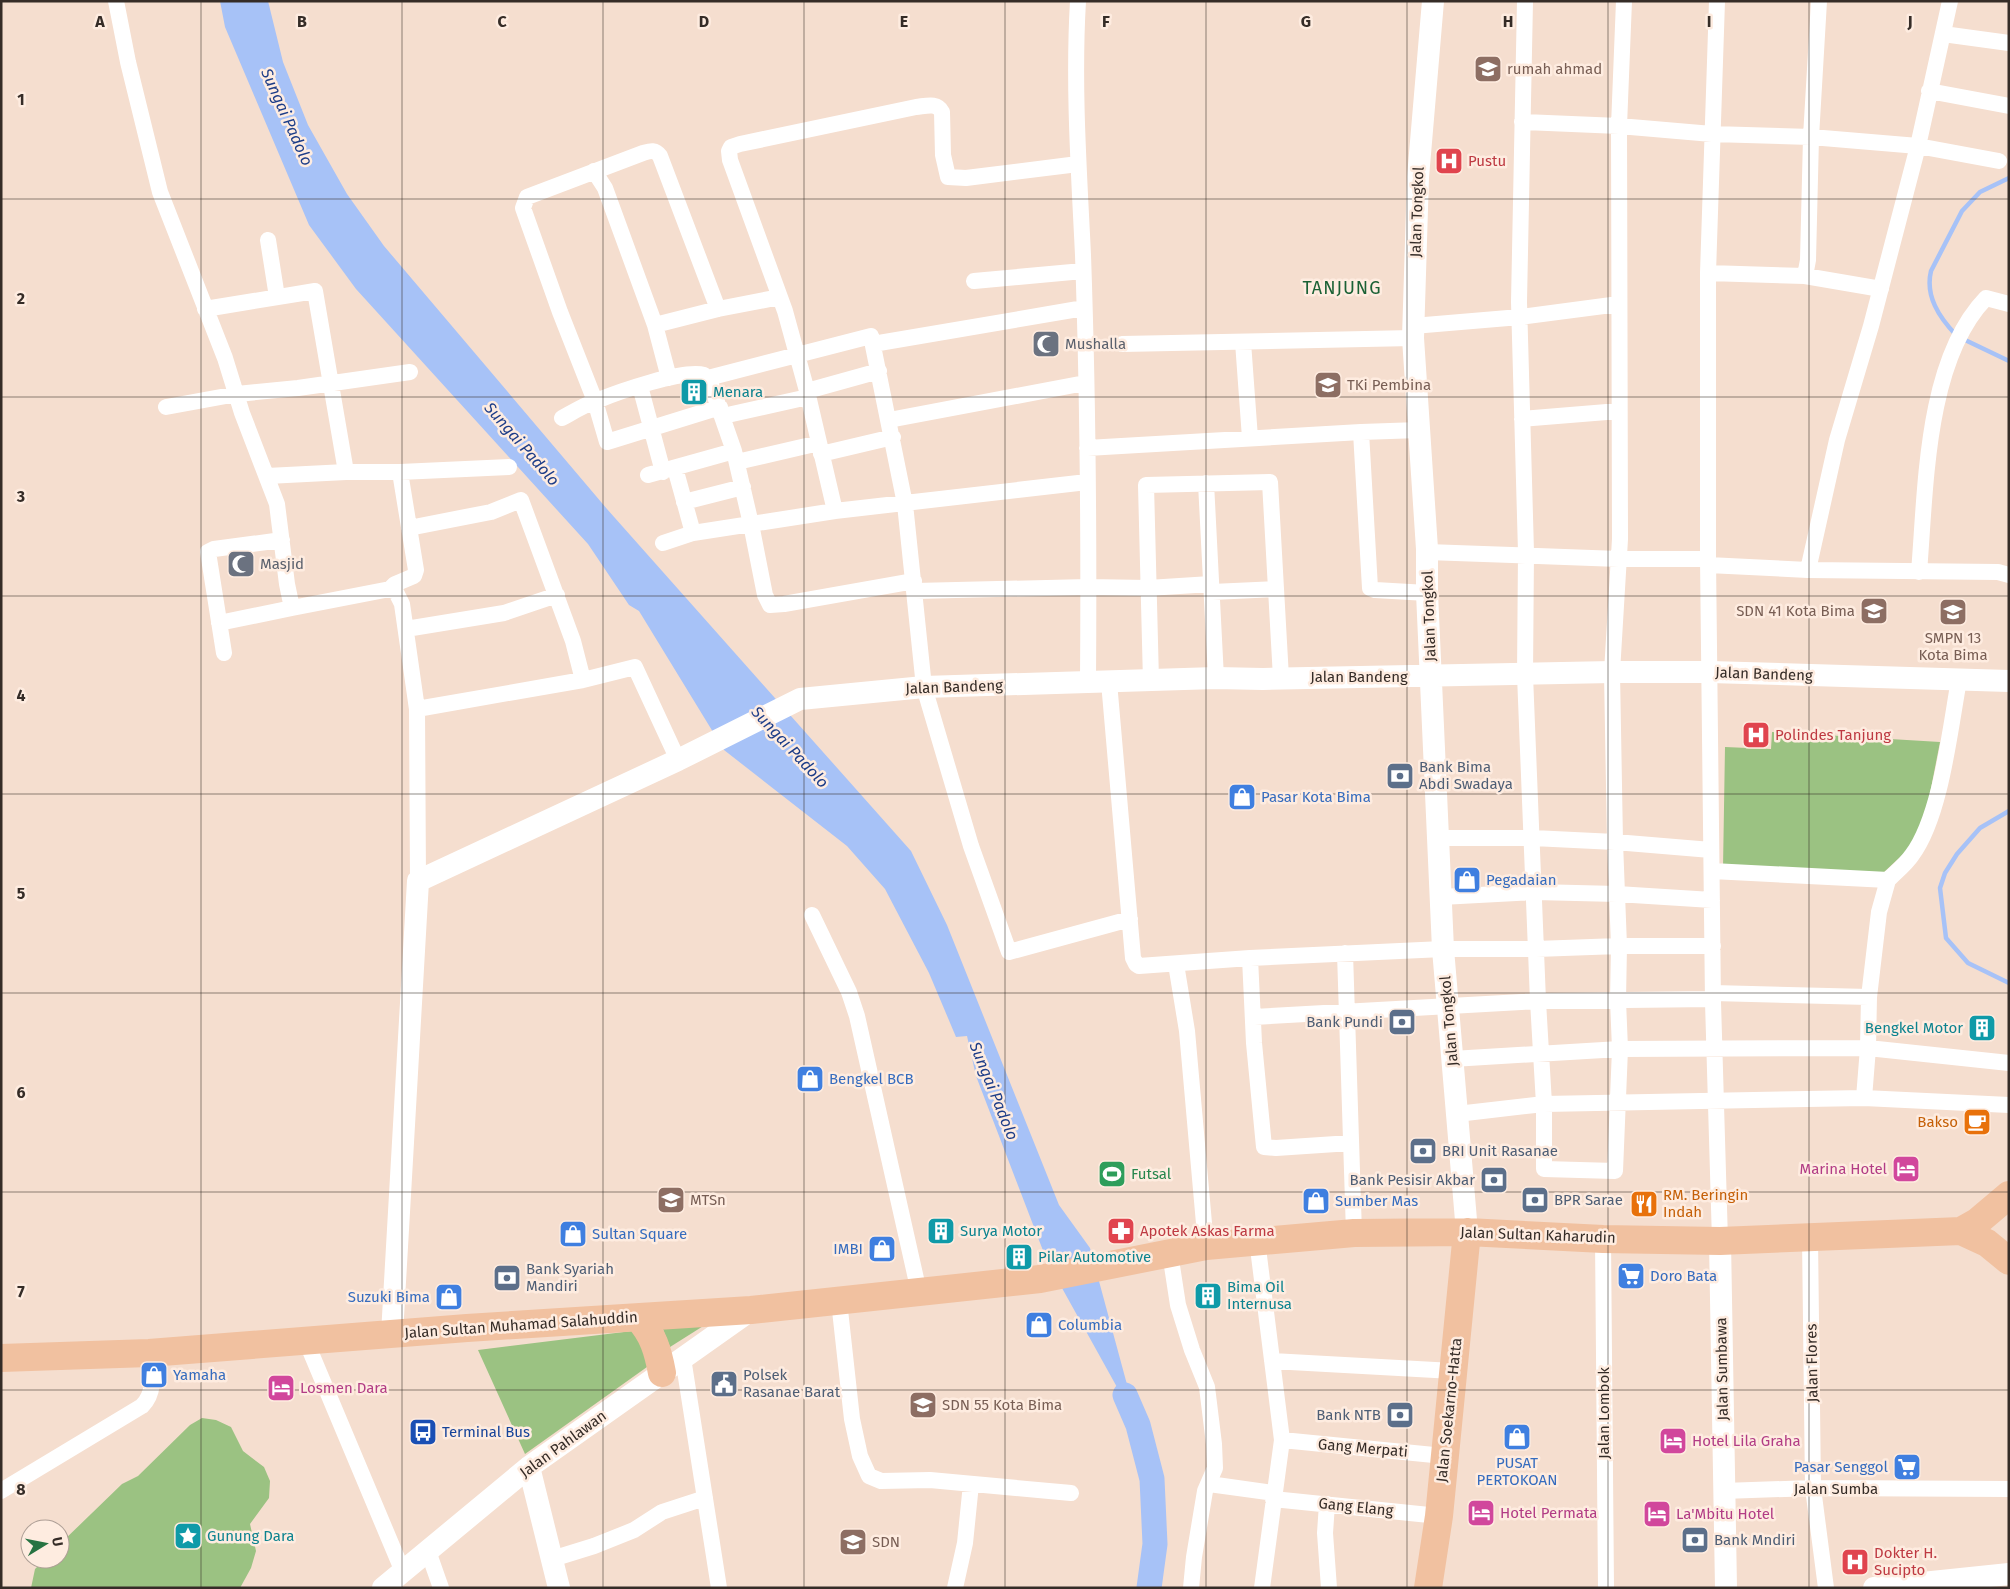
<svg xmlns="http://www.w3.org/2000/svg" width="2010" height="1589" font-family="'Fira Sans',sans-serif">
<rect width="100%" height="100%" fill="#f5decf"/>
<path fill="#9bc282" d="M1772,732L1940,742L1925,819L1912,846L1883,873L1723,868L1725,747L1771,749Z
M708,1323L670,1347L662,1327Z
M640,1330L654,1362L525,1454L478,1350Z
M202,1418L216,1420L231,1427L243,1451L264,1467L270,1481L269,1498L250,1524L256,1551L251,1568L240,1588H31L35,1569L45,1559H60V1544L122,1484L138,1476L190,1425Z"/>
<path fill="#a7c2f7" d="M220,1H268L283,62L308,125L347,194L384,246L607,509L911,851L947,925L1059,1205L1090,1248L1138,1425L1047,1261L976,1076L967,1036L956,1037L929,973L885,889L847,846L724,750L639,611L629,605L588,544L356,289L309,225L225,27Z"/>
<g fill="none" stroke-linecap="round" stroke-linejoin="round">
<path stroke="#a7c2f7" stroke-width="4.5" d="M1956,335C1939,317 1925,296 1931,271L1962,211L1980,192L2009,178
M1963,339L2009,361
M2009,811L1980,828L1957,854L1945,873L1940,888L1946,938L1968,963L2009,983"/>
<path stroke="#a7c2f7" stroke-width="25" d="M1125,1395L1138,1425L1152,1479L1155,1544L1149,1588"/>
<path stroke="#fff" stroke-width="16" d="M116,1L128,62L160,192L225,358L242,413L277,504L287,584L292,608L390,589L396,592L402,604L417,709L418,881
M1078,1C1073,86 1079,171 1083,255C1088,397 1089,540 1088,683
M1525,1L1519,302L1526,552L1525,675L1538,1001L1544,1104V1169L1615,1171L1620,1049L1618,1000L1619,946L1615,842L1612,672L1620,539L1619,126L1624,1
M1717,1L1708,273V559L1713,1002L1720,1241
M1943,34L2009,43
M1929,91L2009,106
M1522,122L1619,126L1712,134L1811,137L1918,146L1999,161
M594,171L605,188L655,325L669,378
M268,240L277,297
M1708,273L1805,276L1881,289
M1805,276L1808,260L1811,137L1819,1
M974,281L1083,271
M205,309L315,291L346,472
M718,309L660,156C655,149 650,151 643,153L527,197L523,208L560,312L595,401L607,442L720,407
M655,325L718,309L780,297
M1413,326L1520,317L1619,304
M1243,342L1250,438
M873,344L1084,308
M1122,344L1413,338
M708,378L871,336L905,504L924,687L971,846L1009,952L1130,919
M640,386L663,472
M807,391L879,371
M166,407L237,394L298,388L410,372
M723,416L808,397
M562,418C573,412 584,405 596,401C618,392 683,369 704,375L711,385L734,451L751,524L835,511L1087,482
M1522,419L1619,411
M889,420L1085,383
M1361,432L1370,588L1375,590L1427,593
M1087,448L1361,432L1419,430
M821,454L893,437
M737,462L819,443
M675,468L693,533
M400,472L509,467
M648,475L734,451
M267,476L346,472H400L416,570L414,576L395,584L390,589
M1206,483L1216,678
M684,502L743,487
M835,511L807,391L785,311L730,160L729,151L731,147L740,144L916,107C926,106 937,102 942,112L943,155L948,177L966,178L1078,164
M409,528L491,512L521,500L573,641L583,680
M663,543L693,533L751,524L765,595L770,605L784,604L914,581
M1427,552L1619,559H1708
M1708,565L1808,570L1837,440L1871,326L1918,146L1950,1
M1808,570L1998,572L2009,575
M1919,572C1926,489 1925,361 1986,298L2009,304
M915,591L1088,587L1148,588L1211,584
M1212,592L1276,589
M219,623L292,608
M406,629L504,613L557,595
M224,653L208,552L214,549L282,540
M1151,681L1146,485L1270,482L1281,678
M1109,682L1133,958L1136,964L1139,966L1250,958L1443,949H1536L1619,946H1713
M417,709L583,680L635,667L678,760
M1440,838H1533L1615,842L1711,850
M1712,871L1888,880C1896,872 1906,864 1912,855C1941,816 1950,729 1959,680
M1441,897L1535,892L1617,894L1712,900
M812,915L849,992L857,1016L919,1292
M1345,953L1354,1233
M1250,958L1254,1043L1264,1147L1276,1148L1351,1143
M1176,964L1187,1031L1206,1246
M1713,993L1869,997L1879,912L1888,880
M1254,1017L1538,1001L1713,999
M1452,1059L1620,1049L1868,1048L1869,997
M1864,1098L2009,1105
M1457,1114L1544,1104L1864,1098L1868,1048L2009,1063
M1810,1238L1813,1488L1826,1588
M1603,1239L1606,1588
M1257,1240L1282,1440L1262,1588
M1170,1253L1178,1305L1192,1350L1207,1387L1214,1444L1215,1468L1205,1491L1194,1557L1191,1588
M839,1301L852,1419L860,1456L869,1476L881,1481L930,1480L1071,1493
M306,1341L403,1572
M683,1358L719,1588
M1272,1361L1453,1371
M1282,1440L1444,1456
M1209,1484L1274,1493
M1,1491L142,1406C157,1391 151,1372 149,1353
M1723,1491L1813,1488L2009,1489
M1273,1499L1439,1516
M1327,1504L1325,1533L1329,1588
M428,1551L441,1588
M552,1559L594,1546L634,1530L662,1512L705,1498
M955,1588L965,1543L971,1484"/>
<path stroke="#fff" stroke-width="22" d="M1433,1L1418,177L1413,338L1427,549V593L1443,949L1467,1232
M1720,1241L1726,1588
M392,1334L418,881L678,760L800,699L924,687L1216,678L1263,679L1612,672H1710L2009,681
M529,1467L559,1588
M383,1588L529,1467L751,1310
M1874,1588L2009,1574"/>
<path stroke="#f1c1a0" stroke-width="28" d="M1961,1231L1977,1222L2009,1195
M638,1318C653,1334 658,1351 662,1373
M1,1358L149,1353L467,1328L751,1310L1040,1279L1206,1246L1354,1233L1467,1232L1603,1239L1720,1241L1961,1231L1987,1243L2009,1261
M1428,1588L1439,1516L1467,1232"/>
</g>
<path fill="none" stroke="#352c27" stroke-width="1" stroke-opacity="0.55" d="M201,1V1588M402,1V1588M603,1V1588M804,1V1588M1005,1V1588M1206,1V1588M1407,1V1588M1608,1V1588M1809,1V1588M1,199H2009M1,397H2009M1,596H2009M1,794H2009M1,993H2009M1,1192H2009M1,1390H2009"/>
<defs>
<symbol id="school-square" viewBox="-11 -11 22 22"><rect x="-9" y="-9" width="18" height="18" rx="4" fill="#8d6e63" stroke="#feece0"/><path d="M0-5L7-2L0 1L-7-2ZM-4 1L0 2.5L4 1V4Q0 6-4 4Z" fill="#fff"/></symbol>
<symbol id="hospital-square" viewBox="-11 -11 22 22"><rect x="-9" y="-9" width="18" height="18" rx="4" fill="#e0444e" stroke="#feece0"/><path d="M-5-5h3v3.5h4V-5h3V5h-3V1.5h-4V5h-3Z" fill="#fff"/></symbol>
<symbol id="mosque-square" viewBox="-11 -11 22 22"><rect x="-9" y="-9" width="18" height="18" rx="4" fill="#6b7280" stroke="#feece0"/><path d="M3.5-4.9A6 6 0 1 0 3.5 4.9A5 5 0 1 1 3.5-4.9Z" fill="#fff"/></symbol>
<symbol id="building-square" viewBox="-11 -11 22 22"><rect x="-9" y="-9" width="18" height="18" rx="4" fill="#0f9aa8" stroke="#feece0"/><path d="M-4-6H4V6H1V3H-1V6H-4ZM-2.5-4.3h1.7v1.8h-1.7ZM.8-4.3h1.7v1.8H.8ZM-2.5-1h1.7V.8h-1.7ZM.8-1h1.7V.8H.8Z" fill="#fff"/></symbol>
<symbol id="bank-square" viewBox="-11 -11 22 22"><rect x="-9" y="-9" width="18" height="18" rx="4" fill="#5c6f8a" stroke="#feece0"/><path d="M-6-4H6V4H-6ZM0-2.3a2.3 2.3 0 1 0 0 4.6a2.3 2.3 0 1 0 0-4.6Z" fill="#fff"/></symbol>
<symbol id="shop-square" viewBox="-11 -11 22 22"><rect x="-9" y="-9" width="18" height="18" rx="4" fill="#3f7fe0" stroke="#feece0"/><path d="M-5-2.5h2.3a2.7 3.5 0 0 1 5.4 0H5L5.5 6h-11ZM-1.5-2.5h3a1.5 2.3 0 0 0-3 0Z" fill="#fff"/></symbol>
<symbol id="cafe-square" viewBox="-11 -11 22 22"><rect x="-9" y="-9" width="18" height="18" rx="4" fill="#e8710a" stroke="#feece0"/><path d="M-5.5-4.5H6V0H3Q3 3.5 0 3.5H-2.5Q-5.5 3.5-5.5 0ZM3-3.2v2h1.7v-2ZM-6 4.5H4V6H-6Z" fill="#fff"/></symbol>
<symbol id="hotel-square" viewBox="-11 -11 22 22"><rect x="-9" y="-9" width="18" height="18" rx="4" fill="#d1479c" stroke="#feece0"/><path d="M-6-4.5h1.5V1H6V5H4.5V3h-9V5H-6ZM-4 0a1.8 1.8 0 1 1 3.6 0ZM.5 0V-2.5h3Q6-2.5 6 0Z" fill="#fff"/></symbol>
<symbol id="stadium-square" viewBox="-11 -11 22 22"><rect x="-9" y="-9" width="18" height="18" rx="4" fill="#2e9e5b" stroke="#feece0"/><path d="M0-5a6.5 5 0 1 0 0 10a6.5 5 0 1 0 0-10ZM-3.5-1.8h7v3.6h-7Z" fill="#fff"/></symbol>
<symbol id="restaurant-square" viewBox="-11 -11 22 22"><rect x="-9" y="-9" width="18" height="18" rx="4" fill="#e8710a" stroke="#feece0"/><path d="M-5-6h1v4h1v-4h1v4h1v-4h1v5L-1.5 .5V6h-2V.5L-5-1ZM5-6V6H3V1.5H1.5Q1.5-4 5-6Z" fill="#fff"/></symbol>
<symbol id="pharmacy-square" viewBox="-11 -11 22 22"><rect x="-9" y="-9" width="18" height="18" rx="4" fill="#e0444e" stroke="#feece0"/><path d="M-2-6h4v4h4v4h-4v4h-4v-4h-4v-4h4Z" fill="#fff"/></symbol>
<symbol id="supermarket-square" viewBox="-11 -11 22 22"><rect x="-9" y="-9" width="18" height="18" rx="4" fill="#3f7fe0" stroke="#feece0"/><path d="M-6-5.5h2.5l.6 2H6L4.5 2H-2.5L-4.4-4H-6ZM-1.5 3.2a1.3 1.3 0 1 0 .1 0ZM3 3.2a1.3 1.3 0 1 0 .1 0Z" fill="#fff"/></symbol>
<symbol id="civic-square" viewBox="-11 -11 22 22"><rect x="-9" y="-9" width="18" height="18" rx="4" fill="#5c6f8a" stroke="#feece0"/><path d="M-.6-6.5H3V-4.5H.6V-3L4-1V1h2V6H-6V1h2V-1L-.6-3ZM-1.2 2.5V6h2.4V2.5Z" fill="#fff"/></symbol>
<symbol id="bus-square" viewBox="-11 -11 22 22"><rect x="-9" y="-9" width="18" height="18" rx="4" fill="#1a4fb4" stroke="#feece0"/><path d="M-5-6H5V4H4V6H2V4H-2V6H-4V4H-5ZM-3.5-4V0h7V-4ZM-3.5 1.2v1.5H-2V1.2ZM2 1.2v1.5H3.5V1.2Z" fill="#fff"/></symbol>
<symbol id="sight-square" viewBox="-11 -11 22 22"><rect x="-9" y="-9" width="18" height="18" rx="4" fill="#0f9aa8" stroke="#feece0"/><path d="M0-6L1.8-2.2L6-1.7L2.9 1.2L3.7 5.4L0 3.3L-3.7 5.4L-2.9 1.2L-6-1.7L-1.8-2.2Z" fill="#fff"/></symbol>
</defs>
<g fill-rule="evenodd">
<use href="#school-square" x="1472" y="53" width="32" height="32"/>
<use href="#hospital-square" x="1433" y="145" width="32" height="32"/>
<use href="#mosque-square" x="1030" y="328" width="32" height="32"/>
<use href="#school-square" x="1312" y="369" width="32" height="32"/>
<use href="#building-square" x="678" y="376" width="32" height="32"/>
<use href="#mosque-square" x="225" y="548" width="32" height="32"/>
<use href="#school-square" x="1858" y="595" width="32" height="32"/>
<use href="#school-square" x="1937" y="596" width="32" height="32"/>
<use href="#hospital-square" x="1740" y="719" width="32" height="32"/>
<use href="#bank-square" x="1384" y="760" width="32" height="32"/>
<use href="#shop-square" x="1226" y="781" width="32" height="32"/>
<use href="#shop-square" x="1451" y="864" width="32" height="32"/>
<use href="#bank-square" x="1386" y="1006" width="32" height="32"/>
<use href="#building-square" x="1966" y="1012" width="32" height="32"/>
<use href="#shop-square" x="794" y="1063" width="32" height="32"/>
<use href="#cafe-square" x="1961" y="1106" width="32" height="32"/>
<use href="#bank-square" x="1407" y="1135" width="32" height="32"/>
<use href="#hotel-square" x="1890" y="1153" width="32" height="32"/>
<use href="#stadium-square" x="1096" y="1158" width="32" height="32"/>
<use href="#bank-square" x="1478" y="1164" width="32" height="32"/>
<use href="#school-square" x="655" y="1184" width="32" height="32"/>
<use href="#bank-square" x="1519" y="1184" width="32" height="32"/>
<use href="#shop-square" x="1300" y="1185" width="32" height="32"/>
<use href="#restaurant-square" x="1628" y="1188" width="32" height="32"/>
<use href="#building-square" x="925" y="1215" width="32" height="32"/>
<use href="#pharmacy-square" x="1105" y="1215" width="32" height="32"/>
<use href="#shop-square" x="557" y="1218" width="32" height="32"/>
<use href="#shop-square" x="866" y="1233" width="32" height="32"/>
<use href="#building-square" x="1003" y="1241" width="32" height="32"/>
<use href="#supermarket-square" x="1615" y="1260" width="32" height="32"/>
<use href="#bank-square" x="491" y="1262" width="32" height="32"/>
<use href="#building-square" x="1192" y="1280" width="32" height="32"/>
<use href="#shop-square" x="433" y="1281" width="32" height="32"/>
<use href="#shop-square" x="1023" y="1309" width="32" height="32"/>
<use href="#shop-square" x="138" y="1359" width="32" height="32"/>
<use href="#civic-square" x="708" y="1368" width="32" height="32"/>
<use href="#hotel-square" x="265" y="1372" width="32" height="32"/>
<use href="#school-square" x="907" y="1389" width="32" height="32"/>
<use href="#bank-square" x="1384" y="1399" width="32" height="32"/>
<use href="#bus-square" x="407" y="1416" width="32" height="32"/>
<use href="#shop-square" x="1501" y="1421" width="32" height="32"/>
<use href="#hotel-square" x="1657" y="1425" width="32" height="32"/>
<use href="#supermarket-square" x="1891" y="1451" width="32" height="32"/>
<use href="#hotel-square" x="1465" y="1497" width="32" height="32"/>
<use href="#hotel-square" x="1641" y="1498" width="32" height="32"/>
<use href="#sight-square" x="172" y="1520" width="32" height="32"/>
<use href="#bank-square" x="1679" y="1524" width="32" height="32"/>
<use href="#school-square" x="837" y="1526" width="32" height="32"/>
<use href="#hospital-square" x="1839" y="1546" width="32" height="32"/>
</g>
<g text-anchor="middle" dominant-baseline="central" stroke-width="5" stroke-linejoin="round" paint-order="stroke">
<g font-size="15" fill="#785e54" stroke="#feece0" text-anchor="start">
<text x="1507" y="69">rumah ahmad</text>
<text x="1347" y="385">TKi Pembina</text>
<text x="1855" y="611" text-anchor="end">SDN 41 Kota Bima</text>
<text x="1953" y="638" text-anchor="middle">SMPN 13<tspan x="1953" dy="17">Kota Bima</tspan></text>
<text x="690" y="1200">MTSn</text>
<text x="942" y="1405">SDN 55 Kota Bima</text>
<text x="872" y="1542">SDN</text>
</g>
<g font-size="15" fill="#be3a42" stroke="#feece0" text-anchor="start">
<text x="1468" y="161">Pustu</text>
<text x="1775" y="735">Polindes Tanjung</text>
<text x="1140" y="1231">Apotek Askas Farma</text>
<text x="1874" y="1553">Dokter H.<tspan x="1874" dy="17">Sucipto</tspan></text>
</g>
<g font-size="15" fill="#352c27" stroke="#feece0">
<text transform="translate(1417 212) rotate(-88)">Jalan Tongkol</text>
<text transform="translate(1429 616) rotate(-92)">Jalan Tongkol</text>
<text transform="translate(1764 674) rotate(2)">Jalan Bandeng</text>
<text x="1359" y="677">Jalan Bandeng</text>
<text transform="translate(954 687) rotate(-2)">Jalan Bandeng</text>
<text transform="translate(1449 1021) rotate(-95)">Jalan Tongkol</text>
<text transform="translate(1538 1235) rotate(2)">Jalan Sultan Kaharudin</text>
<text transform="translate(521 1325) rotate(-4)">Jalan Sultan Muhamad Salahuddin</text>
<text transform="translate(1812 1363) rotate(-91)">Jalan Flores</text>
<text transform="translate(1722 1369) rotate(-91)">Jalan Sumbawa</text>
<text transform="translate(1449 1410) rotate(-84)">Jalan Soekarno-Hatta</text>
<text transform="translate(1604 1413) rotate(-90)">Jalan Lombok</text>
<text transform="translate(563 1444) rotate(-36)">Jalan Pahlawan</text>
<text transform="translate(1363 1448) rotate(5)">Gang Merpati</text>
<text x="1836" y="1489">Jalan Sumba</text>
<text transform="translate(1356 1507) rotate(6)">Gang Elang</text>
</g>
<g font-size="15" fill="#5b616d" stroke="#feece0" text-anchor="start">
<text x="1065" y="344">Mushalla</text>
<text x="260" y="564">Masjid</text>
</g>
<g font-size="15" fill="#0d838f" stroke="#feece0" text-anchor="start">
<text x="713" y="392">Menara</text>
<text x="1963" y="1028" text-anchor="end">Bengkel Motor</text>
<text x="960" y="1231">Surya Motor</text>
<text x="1038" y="1257">Pilar Automotive</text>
<text x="1227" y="1287">Bima Oil<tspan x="1227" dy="17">Internusa</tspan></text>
<text x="207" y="1536">Gunung Dara</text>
</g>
<g font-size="15" fill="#4e5e75" stroke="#feece0" text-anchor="start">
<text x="1419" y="767">Bank Bima<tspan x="1419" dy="17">Abdi Swadaya</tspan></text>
<text x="1383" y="1022" text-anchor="end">Bank Pundi</text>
<text x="1442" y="1151">BRI Unit Rasanae</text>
<text x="1475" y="1180" text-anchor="end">Bank Pesisir Akbar</text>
<text x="1554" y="1200">BPR Sarae</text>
<text x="526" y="1269">Bank Syariah<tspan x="526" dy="17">Mandiri</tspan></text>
<text x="743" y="1375">Polsek<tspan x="743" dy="17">Rasanae Barat</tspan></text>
<text x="1381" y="1415" text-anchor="end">Bank NTB</text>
<text x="1714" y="1540">Bank Mndiri</text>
</g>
<g font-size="15" fill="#366cbe" stroke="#feece0" text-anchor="start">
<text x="1261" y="797">Pasar Kota Bima</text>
<text x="1486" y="880">Pegadaian</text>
<text x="829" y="1079">Bengkel BCB</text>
<text x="1335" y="1201">Sumber Mas</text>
<text x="592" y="1234">Sultan Square</text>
<text x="863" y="1249" text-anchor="end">IMBI</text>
<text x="1650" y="1276">Doro Bata</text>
<text x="430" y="1297" text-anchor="end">Suzuki Bima</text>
<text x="1058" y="1325">Columbia</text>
<text x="173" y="1375">Yamaha</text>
<text x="1517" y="1463" text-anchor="middle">PUSAT<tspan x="1517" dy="17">PERTOKOAN</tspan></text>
<text x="1888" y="1467" text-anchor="end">Pasar Senggol</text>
</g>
<g font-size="15" fill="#c56008" stroke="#feece0" text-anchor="end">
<text x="1958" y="1122">Bakso</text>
<text x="1663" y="1195" text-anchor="start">RM. Beringin<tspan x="1663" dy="17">Indah</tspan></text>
</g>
<g font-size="15" fill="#b23c85" stroke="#feece0" text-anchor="start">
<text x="1887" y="1169" text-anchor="end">Marina Hotel</text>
<text x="300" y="1388">Losmen Dara</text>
<text x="1692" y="1441">Hotel Lila Graha</text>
<text x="1500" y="1513">Hotel Permata</text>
<text x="1676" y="1514">La'Mbitu Hotel</text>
</g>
<g font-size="15" fill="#27864d" stroke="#feece0" text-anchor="start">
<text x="1131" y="1174">Futsal</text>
</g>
<g font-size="15" fill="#164399" stroke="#feece0" text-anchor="start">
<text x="442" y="1432">Terminal Bus</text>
</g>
<g font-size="16" font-style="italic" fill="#1d3d88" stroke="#feece0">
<text transform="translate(287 117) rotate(66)">Sungai Padolo</text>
<text transform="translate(522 444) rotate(49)">Sungai Padolo</text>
<text transform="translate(790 747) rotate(47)">Sungai Padolo</text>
<text transform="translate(994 1091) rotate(68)">Sungai Padolo</text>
</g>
<g font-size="18" letter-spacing="1" fill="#1b6135" stroke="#feece0">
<text x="1342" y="288">TANJUNG</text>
</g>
</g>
<g font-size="16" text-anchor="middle" font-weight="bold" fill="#352c27" stroke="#feece0" stroke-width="5" stroke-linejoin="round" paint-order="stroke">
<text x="100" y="27">A</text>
<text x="302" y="27">B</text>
<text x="502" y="27">C</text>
<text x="704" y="27">D</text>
<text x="904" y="27">E</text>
<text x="1106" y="27">F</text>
<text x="1306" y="27">G</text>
<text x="1508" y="27">H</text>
<text x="1709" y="27">I</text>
<text x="1910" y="27">J</text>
<text x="21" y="105">1</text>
<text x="21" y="304">2</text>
<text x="21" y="502">3</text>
<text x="21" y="701">4</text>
<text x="21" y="899">5</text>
<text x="21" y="1098">6</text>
<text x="21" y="1297">7</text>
<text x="21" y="1495">8</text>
</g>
<rect width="2010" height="1589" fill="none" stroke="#352c27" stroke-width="5"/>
<g transform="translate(45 1544) rotate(80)"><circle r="24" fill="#feece0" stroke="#ae9f96"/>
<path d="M0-4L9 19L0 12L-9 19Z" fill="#277342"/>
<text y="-8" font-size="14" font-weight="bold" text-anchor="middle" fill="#352c27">U</text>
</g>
</svg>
